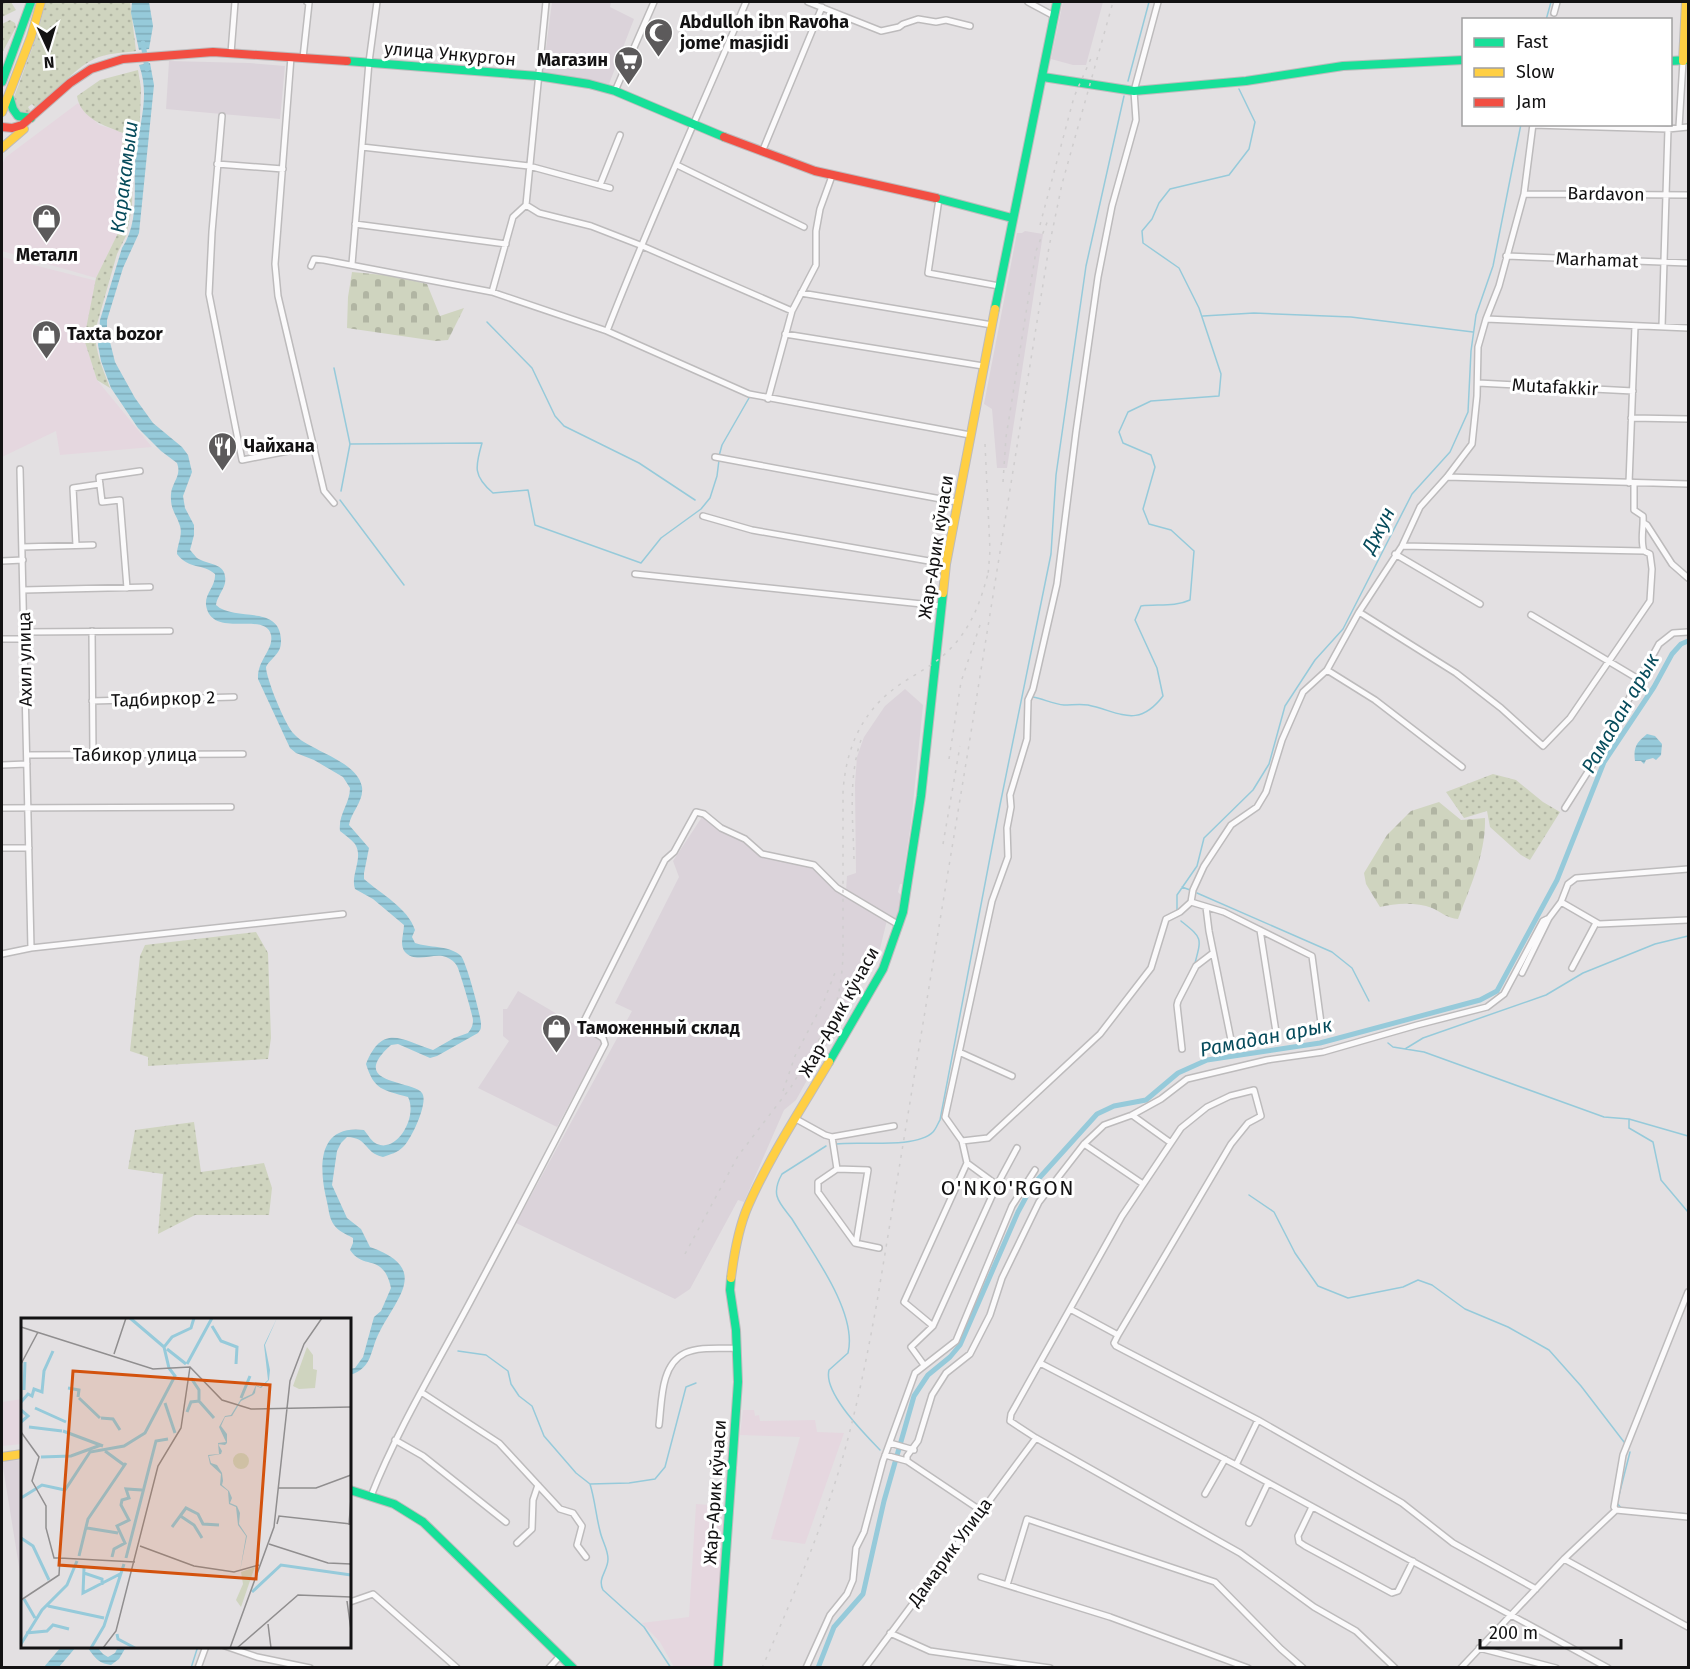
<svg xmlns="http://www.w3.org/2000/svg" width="1690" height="1669" font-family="'Fira Sans',sans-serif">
<defs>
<pattern id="grass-dots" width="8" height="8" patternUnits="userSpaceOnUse" patternTransform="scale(1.5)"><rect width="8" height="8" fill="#cfd4bf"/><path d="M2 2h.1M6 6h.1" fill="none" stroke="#b1b5a3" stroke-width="1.8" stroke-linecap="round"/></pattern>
<pattern id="cemetery-stones" width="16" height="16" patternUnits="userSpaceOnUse" patternTransform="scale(1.5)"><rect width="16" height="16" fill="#cfd4bf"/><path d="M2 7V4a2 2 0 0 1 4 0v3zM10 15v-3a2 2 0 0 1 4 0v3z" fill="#b1b5a3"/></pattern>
<pattern id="water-rules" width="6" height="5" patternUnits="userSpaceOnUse" patternTransform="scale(1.5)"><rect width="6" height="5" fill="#96cada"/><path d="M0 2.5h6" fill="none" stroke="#80acba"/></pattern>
</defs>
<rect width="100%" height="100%" fill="#e3e0e2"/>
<path fill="#e5d7df" d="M78,103L99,125L123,132L119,231L96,278L2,251V164L6,157Z
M2,257L97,281L84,339L97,380L152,447L60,455L56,431L2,457Z
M22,1399V1444L2,1446V1402Z
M743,1410H754L755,1416L759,1415L760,1421L815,1420L817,1432L844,1433L805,1544L771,1539L800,1437L740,1435Z
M696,1504L725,1506L716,1667H674L660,1642L642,1623L689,1617Z"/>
<path fill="#dbd3da" d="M552,2H611L610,7L634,19L609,84L543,72Z
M1063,2H1103L1086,65H1073L1051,59Z
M169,61L249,63L285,66L280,119L166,109Z
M1025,231L1043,234L1007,468H997L992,409L984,404L1017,233H1022Z
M905,689L923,705L911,823L902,884H900L898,892L902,896L896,919L846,891L847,876L856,873L855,784L857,757L864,737L885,706Z
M702,817L719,829L744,840L761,854L815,867L837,891L887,920L880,949L796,1100L784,1110L744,1202L738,1200L690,1289L675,1299L516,1223L632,1011L615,1003L679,877L673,861Z
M518,991L603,1041L557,1127L478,1088L509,1041L503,1036V1009H507Z
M22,1460V1585L2,1461Z"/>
<path fill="url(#grass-dots)" d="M2,2H11L16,10L2,17Z
M46,2H130L136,51C123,53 107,53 94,59C72,70 55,93 37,109L32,104L28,107L32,113L27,115L20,113L13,100L36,38Z
M10,20L15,23L16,27L2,53V24Z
M138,70L141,88L140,120L133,149L132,208L126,236L117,254L95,331C95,352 103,369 110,388L97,380L84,339L96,278L119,231L123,133C105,126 80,118 77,96L100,80Z
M1493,774L1516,780L1543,802L1560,812L1530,860L1521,855L1490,827L1487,811L1464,818L1446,792Z
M256,932L268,953L271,1038L268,1059L148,1066V1057L130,1051L140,956L145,945Z
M194,1122L201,1172L264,1163L272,1188L269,1215H195L158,1234L163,1174L128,1169L135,1130Z"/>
<path fill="url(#cemetery-stones)" d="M352,272L394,276L427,284L440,316L464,308L448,340L436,341L347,328L348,297Z
M1439,802L1461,820L1485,818C1486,854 1470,887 1458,919C1447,918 1441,912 1432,908C1417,902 1395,903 1380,907L1366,884L1364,873L1387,835L1411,811Z"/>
<path fill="url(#water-rules)" d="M132,2H149L153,26L149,49L139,50L131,13Z
M150,63L154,85L139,233L123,268L107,320V330L115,362L135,398L153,423L182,447L188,455L192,472L183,496L185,508L194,525V535L190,550C191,551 196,557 197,558C209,566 228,562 225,583C223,591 217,597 216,605C234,622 279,604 281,639C281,643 281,648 278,652C275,657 269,661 266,667C266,678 285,725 294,734C309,751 357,760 362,787C364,801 351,812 349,825L369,848L364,873V879C381,894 408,908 415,930L412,937L415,943C428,948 450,945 461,956C466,961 481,1016 481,1024C481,1029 481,1029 478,1033L437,1056L430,1058L398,1044L391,1045C346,1085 414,1080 422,1093C429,1102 411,1140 403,1147C397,1153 391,1154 383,1157C363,1152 369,1138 347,1137L341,1143L337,1151L332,1185L347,1218L361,1229L370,1247C429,1268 399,1295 380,1331C369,1351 374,1367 350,1375V1369L355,1368L363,1357L374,1317L381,1311L391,1288C383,1252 364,1271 350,1250L353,1243V1238C346,1234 338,1231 334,1225C329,1218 329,1210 327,1202C319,1169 316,1124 364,1130C368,1135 372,1142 377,1144C397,1153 418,1117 408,1097C383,1090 374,1090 366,1064C383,1022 403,1041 433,1050L454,1038L468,1033C471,1029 473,1026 473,1020C473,1016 459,969 457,966C455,962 451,959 446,957C434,952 416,964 405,952C399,945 404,933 404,925L373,899L355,889C350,875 364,858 355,844C351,839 345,835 340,831C338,814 350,804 350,788L343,777L314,760L296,753L290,748L258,679C257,660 274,650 271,635C266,610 211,640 206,605C205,593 216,586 215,574C203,563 189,570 177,554C177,545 183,535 180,526C176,513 170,510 171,494C172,482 182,476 177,463L161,451L138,428L111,388L101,361L98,345L100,320L122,248C141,219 132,185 136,152C140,123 150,94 139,65Z
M1647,734L1655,736L1662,744L1661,755L1656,760L1653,758L1646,760L1644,764L1641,761H1635C1633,747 1637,742 1647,734Z
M61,1647H76L59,1667H44Z
M87,1647H97L103,1654L108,1657L115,1653L118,1647H126L119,1659L111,1665C97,1663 95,1657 87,1647Z"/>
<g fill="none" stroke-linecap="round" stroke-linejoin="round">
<path stroke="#96cada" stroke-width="1.5" d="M1546,20L1551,2
M1128,81L1149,2
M1203,316L1254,313L1351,317L1473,332
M487,322L532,368L555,416L564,426L639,463L695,500
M334,368L350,444L341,491
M350,444L482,443C475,467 473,476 493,493L528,490L535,525L641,563L661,538L701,509L710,498L717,476L719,460
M719,456L722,445L749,398
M340,500L404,585
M1033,697C1043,699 1054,704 1064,705C1072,705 1080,704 1088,705C1120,712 1138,729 1163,696L1157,668L1135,620L1141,606C1158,604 1175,607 1190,600L1194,551L1171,530L1149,524L1143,509L1155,467L1151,455L1123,443L1119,432L1128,412L1151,401L1219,396L1221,374L1199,308L1179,268L1143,243L1142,231L1152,219L1159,203L1170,189L1229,175L1249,149L1255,122L1239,89
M1182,887L1190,890
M1197,893L1332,952L1352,968L1369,1001
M1177,912V895L1197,866L1204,838L1253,790L1269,764L1285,706L1315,660L1343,629L1412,494L1450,452L1468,412L1471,351L1476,315L1493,266L1521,124
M1181,921C1202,938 1202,937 1195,963
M1388,1043L1393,1047L1424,1052L1604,1117L1629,1119L1688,1136
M1405,1049L1423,1038L1546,995L1583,973L1655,944L1688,936
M1629,1120V1128L1653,1142L1661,1180L1688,1212
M836,1144C860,1141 916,1149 933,1132C936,1129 938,1123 940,1120L1000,805L1051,554L1056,475L1086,266L1124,96
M826,1146L782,1174C778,1181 775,1188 777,1196C779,1204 787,1212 792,1219C812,1252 858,1313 848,1353L829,1370C823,1393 865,1434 880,1450
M1249,1195L1274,1212L1295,1253L1318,1286L1348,1298L1403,1287L1418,1280L1432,1285
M1432,1285L1465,1309L1508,1327L1549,1350L1581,1386L1624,1442
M458,1351L486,1355L508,1371L511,1384L519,1396L532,1406L544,1436L576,1473L590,1484L629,1483L655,1479L665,1467L686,1387L696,1383
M590,1484C595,1500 596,1516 600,1531C602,1541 608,1549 608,1559C608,1571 597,1578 603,1590L644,1627L671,1668
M1621,1508L1617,1503L1630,1452
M1665,1512L1688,1514
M191,1668L198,1646"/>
<path stroke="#96cada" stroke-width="5" d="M143,43L147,69
M818,1668L834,1627L863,1594L884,1501L914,1396L928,1375L950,1357L960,1345L1018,1212L1032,1186L1097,1114L1114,1106L1146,1100L1178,1073L1207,1060L1320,1043L1480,1000L1497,991L1557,880L1604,762L1654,687L1672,654L1681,644L1688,641"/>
<defs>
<path id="street" d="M546,2L526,205L539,213L591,226L640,245L792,311
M808,2L881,31L899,27L903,24L918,19L936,22L946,20L970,26
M1028,2L1054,16
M1554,13L1557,2
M231,53L235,2
M291,57L275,264L278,296L324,491L334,503
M303,58L309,3L307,2
M615,91L654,2
M222,116L212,232L209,294L242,460L314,446
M1533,125L1668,129L1688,127
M1679,127L1683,61
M362,147L529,166L610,188
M762,152L822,7
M217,164L283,169
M677,165L804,227
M600,185L620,135
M1524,194L1688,195
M939,199L928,273L999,286
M355,224L506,244
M1506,256L1688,263
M352,264L369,62L377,2
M311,266L314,259L324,260L492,292L607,331L749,394L970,435
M492,292L513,217L526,205
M801,293L992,325
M1486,319L1688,328
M1662,327L1668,129
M607,331C650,220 700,111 746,2
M785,334L983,366
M1478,383L1633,391
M768,399L792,311L816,265V231L820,209L832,176
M1631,418L1688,419
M715,457L957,502
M20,469L31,948
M1447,477L1688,484
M1629,483L1635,326
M703,516L752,530L946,564
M1644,523L1647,525L1672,564L1688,578
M76,545L73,488L100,484
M1402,546L1644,551
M22,547L93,545
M1395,554L1480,604
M2,561L23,560
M635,574L941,606
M127,588L120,500L102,502L99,477L140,471
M23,590L150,587
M1359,612L1456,673L1501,708L1543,746L1570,718L1650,601L1652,569L1650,554L1644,551C1640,540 1644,528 1643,516L1634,510V483
M1531,615L1640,680
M92,631L93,755
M24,632L170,631
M2,639H24
M1327,670L1375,700L1462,767
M92,701L234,697
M27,755L243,754
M2,765L27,764
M2,808L231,807
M1565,808L1596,759L1659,644L1673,633L1688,632
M2,848H29
M1191,902L1224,912L1312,956L1321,1023
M1561,902L1599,924L1688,920
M1206,907L1209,931L1231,1040
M1260,930L1276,1032
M2,954L31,948L343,914
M1572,968L1596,923
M1522,973L1549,918L1561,902L1568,884L1576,878L1688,869
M1182,1049L1177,1005L1178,1001L1196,966L1213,953
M959,1052L1012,1076
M1132,1115L1171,1143
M796,1119L825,1135L832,1137L894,1126
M832,1137L837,1169L818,1182V1192L855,1243L879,1248
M962,1141L988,1138L1100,1034L1151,968L1166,919L1180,912L1191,902L1193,890L1204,866L1231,825L1257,807L1266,792L1282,740L1303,692L1327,670L1359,612L1402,546L1420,507L1447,477L1472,444L1477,396L1478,347L1486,319L1499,286L1524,194L1533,124
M1084,1144L1143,1184
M967,1163L997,1185
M837,1169L868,1170L856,1243
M1070,1309L1118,1335
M933,1326L904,1302L967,1163L962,1141L945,1117L992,901L1008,857L1007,828L1011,807L1010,795L1027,739L1028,700L1033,689L1057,584L1076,432L1098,277L1112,206L1136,120L1134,91L1158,2
M1040,1363L1236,1465L1608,1668
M924,1365L911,1347L933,1326L997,1185L1017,1148
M421,1392L499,1443L560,1509L573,1513L582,1526L577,1545L586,1557
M659,1425C662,1402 660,1365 685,1353C700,1346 721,1349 737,1348
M395,1440L423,1456L506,1522
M890,1443L914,1450
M885,1455L907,1461
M1236,1465L1258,1420
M1205,1494L1225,1459
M371,1496C398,1428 436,1366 470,1302C516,1216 561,1130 605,1044L603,1038L582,1025L665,860L674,852L696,812L704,814L721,828L745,839L762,854L814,865L837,888L899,925
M1312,1507L1298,1536L1299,1542L1305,1546L1392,1593L1398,1591L1413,1561
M980,1510L907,1461V1456L918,1441L932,1395L946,1373L970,1354L990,1315L1002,1278L1039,1202L1084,1144L1104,1125L1132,1115L1161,1099L1187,1079L1267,1060L1323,1052L1417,1025L1487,1007L1504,994L1543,921L1549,918
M1616,1510L1614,1507L1623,1455L1688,1292
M1249,1523L1268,1483
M517,1543L532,1529L533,1500L538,1485
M1564,1559L1688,1627
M981,1577L1110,1617L1248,1668
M1007,1585L1027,1519L1215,1582L1281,1649L1303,1668
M350,1602L373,1594L457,1668
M890,1633L930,1651L1050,1668
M225,1646L257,1657L310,1668
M1479,1648L1556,1668
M198,1668L206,1646
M549,1668L561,1655
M806,1668L830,1615L847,1594L853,1580L856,1548L864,1532L883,1461L915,1373L956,1341L1012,1206L1035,1170
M865,1668L1036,1438
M1395,1668L1356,1631L1314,1607L1240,1553L1036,1438L1010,1421L1011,1414L1122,1216L1181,1128L1207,1107L1230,1096L1254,1090L1261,1116L1248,1123L1231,1144L1118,1335L1114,1343L1116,1346L1258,1420L1328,1460L1402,1503L1453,1543L1536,1589
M1461,1668L1564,1559L1616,1510L1688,1517"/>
<path id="fast" d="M347,61L538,76L589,84L615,91L724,137
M1670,61L1687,60
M1043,77L1134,91L1246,81L1343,66L1464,60
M2,82L31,2
M9,96L13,109L18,116L31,118
M936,198L1012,218
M995,309L1057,2
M829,1062L883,969L903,912L921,796L943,593
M350,1490L394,1504L423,1522L573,1668
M718,1668L738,1382L736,1330L730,1290L731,1278"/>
<path id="slow" d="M1683,61L1686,2
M2,112L31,37L41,2
M2,148L24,129
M943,593L946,564L995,309
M731,1278C734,1254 738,1229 748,1206C770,1156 801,1109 829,1062
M2,1457L22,1454"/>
<path id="jam" d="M2,127L12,128L22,125L70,83L91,69L123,59L213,52L347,61
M724,137L815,171L936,198"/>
</defs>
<use href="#street" stroke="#bdbbbc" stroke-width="8"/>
<use href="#fast" stroke="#bdbbbc" stroke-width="10"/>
<use href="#slow" stroke="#bdbbbc" stroke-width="10"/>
<use href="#jam" stroke="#bdbbbc" stroke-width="10"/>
<use href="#street" stroke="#fbfafb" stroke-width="5"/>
<use href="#fast" stroke="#16e098" stroke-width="8"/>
<use href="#slow" stroke="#ffcf43" stroke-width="8"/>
<use href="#jam" stroke="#f24e42" stroke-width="8"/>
<path stroke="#cfcdce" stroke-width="1.5" stroke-dasharray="3 6" stroke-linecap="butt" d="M1040,225L1074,97L1092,56
M985,444L990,550L988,576
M1003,482L1006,437L1036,251L1048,220
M949,759L961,682L981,622
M943,844L960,746
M854,859C853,820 848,778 861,740
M783,1091L795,1056L824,1001L836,970
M685,1254L738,1156L791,1087L830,1021C839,1000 842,978 843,955V792C846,746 863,709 902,683C919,672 937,663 951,648C973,625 981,600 989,570
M762,1668C791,1602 819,1536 840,1467C856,1413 867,1357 877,1302L968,751L1049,247L1062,184L1113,2"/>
</g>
<defs>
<symbol id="mosque-pin" viewBox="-11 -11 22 30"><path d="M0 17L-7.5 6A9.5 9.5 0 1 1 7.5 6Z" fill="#5c5a5b" stroke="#fff"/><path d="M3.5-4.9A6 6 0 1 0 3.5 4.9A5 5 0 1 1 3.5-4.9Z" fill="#fff"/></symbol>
<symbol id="supermarket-pin" viewBox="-11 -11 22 30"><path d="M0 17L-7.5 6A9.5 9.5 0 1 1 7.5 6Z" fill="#5c5a5b" stroke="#fff"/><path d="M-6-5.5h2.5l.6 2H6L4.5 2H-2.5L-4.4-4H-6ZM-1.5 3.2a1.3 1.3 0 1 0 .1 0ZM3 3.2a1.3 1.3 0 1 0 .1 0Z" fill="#fff"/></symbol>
<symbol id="shop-pin" viewBox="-11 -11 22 30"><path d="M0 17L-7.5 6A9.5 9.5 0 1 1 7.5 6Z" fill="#5c5a5b" stroke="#fff"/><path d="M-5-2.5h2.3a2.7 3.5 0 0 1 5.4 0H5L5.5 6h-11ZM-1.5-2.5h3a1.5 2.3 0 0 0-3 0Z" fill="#fff"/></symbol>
<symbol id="restaurant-pin" viewBox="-11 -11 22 30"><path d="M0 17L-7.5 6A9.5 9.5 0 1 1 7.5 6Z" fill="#5c5a5b" stroke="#fff"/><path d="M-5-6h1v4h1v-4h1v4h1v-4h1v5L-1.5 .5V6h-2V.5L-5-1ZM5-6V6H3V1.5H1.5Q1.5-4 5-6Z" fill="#fff"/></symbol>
</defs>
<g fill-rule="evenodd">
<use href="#mosque-pin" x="642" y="16" width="33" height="45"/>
<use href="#supermarket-pin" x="612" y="44" width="33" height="45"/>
<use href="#shop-pin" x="30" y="202" width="33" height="45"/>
<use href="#shop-pin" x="30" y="318" width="33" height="45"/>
<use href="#restaurant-pin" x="206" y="430" width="33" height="45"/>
<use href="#shop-pin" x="540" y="1012" width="33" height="45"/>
</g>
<g text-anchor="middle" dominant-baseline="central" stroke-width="6" stroke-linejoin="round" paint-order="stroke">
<g font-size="18" font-weight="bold" fill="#131213" stroke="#fff" text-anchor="start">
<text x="680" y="22">Abdulloh ibn Ravoha<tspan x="680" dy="21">jome’ masjidi</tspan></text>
<text x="608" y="60" text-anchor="end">Магазин</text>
<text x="47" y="255" text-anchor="middle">Металл</text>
<text x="67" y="334">Taxta bozor</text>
<text x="244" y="446">Чайхана</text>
<text x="577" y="1028">Таможенный склад</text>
</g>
<g font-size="18" fill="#131213" stroke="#fff">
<text transform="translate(450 54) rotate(5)">улица Ункургон</text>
<text transform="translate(1606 194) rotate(1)">Bardavon</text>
<text transform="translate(1597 260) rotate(2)">Marhamat</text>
<text transform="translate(1555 387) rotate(3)">Mutafakkir</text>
<text transform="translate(936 547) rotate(-81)">Жар-Арик кўчаси</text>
<text transform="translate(25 659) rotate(-91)">Ахил улица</text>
<text transform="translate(163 699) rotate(-2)">Тадбиркор 2</text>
<text x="135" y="755">Табикор улица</text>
<text transform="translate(839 1012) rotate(-61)">Жар-Арик кўчаси</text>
<text transform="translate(715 1492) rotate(-86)">Жар-Арик кўчаси</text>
<text transform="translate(950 1552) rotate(-54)">Дамарик Улица</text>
</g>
<g font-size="20" font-style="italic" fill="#064b5b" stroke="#fff">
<text transform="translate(124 177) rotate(-83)">Каракамыш</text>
<text transform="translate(1378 530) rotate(-63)">Джун</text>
<text transform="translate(1620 713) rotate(-60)">Рамадан арык</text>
<text transform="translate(1266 1037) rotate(-11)">Рамадан арык</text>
</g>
<g font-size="21" letter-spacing="1.5" fill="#131213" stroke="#fff">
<text x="1008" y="1188">O'NKO'RGON</text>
</g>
</g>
<g transform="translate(21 1318)">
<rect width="330" height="330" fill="#e3e0e2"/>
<path d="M212 143a8 8 0 1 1 16 0a8 8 0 1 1-16 0ZM234,249L231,257L220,289L215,282L222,266L220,254Z" fill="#cfd4bf"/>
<path d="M286,29L292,37V51L296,52L294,70L278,71L272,68Z" fill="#cfd4bf"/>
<path d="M256,0L244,27L249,52L248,62L240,70L235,68L234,75L232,77L220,83L211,98L204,99L200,108L206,116V125L204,127L197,126L201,133L200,136L188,138L190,145L196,147L201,155L202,163L201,167L208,173L211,180L209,185L216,188L219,195L218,206L226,218L219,253L225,218L217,207L215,189L208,186L207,173L199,167L200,156L189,146L187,137L198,136L197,125L205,124L198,109L204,98L210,97L220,81L231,76L235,67L239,69L247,62L243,27Z" fill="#96cada"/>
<path fill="none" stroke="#96cada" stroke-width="3" d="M109,0L143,29M191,8L200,23L216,29L215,46M146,31L165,46M166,46L191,0M170,60L178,72V82M47,70L58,72L57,79M3,72L4,44M58,80L79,100M220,80L229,58M0,84L7,76L11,78L13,71L21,74L23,53L32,33M144,85L154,115M14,90L45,104M0,92L7,98L0,104M166,94L170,84L178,83L193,100M80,100L92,101L99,112M8,109L41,113M42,113L82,128M84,133L103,147M20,139L50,138L80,127M0,180L21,167L44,172L69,134L103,128L124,115L154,58L148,50L143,29L151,19L170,10L173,0M158,197L173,207L181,220M151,209L165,190L177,196L182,206L198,207M66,210L97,215M0,220L12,228L28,262M58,238L67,201L105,145M91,239L93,231L104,225L96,208L108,202L100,187L101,182L108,180L105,171L121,172M105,240L135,123L147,121M63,250L62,275L99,256M63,255L81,261V267M231,274L260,247L330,257M3,281L14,300M27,288L83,300M5,315L26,313L32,307L48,311M96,316L97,321L114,330M0,326L21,292L46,267L56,243M70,330L83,308L103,246"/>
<path fill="none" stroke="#908e8f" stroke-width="1.5" d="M0,9L132,51L169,49L201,82L230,91L330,89M93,36L105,0M0,46L17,14M0,114L18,139L11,163L25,188V210L33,240H39M257,170H295L330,157M256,206L258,198L330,206M328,207L330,180M248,226L307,245L330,246M119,228L173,248L213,254L238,247M0,282L38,257L39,240L114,244M326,283L330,312M247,306L250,330M82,330L95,313L137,148L160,110L169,49M209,330L253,209L269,63L283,26L301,0M216,330L277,277L330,279"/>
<path fill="#d3520d" fill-opacity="0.15" stroke="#d3520d" stroke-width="3" d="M52,53L249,67L235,261L38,247Z"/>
<rect width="330" height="330" fill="none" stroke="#131213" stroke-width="3"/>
</g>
<rect width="1690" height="1669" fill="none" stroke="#131213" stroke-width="6"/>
<rect x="1462" y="18" width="210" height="108" fill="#ffffff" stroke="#a1a0a1" stroke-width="1.5"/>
<rect x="1474" y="38" width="30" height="9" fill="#16e098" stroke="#a1a0a1" stroke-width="1.5"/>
<text x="1516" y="48" font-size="18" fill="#131213">Fast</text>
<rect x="1474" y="68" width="30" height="9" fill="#ffcf43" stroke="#a1a0a1" stroke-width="1.5"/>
<text x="1516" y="78" font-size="18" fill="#131213">Slow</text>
<rect x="1474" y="98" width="30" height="9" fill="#f24e42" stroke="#a1a0a1" stroke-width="1.5"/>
<text x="1516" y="108" font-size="18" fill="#131213">Jam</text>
<g transform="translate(48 48) rotate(176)" stroke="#ffffff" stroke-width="4.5" paint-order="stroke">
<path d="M0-4.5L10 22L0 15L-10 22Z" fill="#131213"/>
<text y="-9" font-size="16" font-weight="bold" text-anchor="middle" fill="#131213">N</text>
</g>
<path d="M1480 1639v9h141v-9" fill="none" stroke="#131213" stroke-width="3"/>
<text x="1489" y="1639" font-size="18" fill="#131213" stroke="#ffffff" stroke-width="4.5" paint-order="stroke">200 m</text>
</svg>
